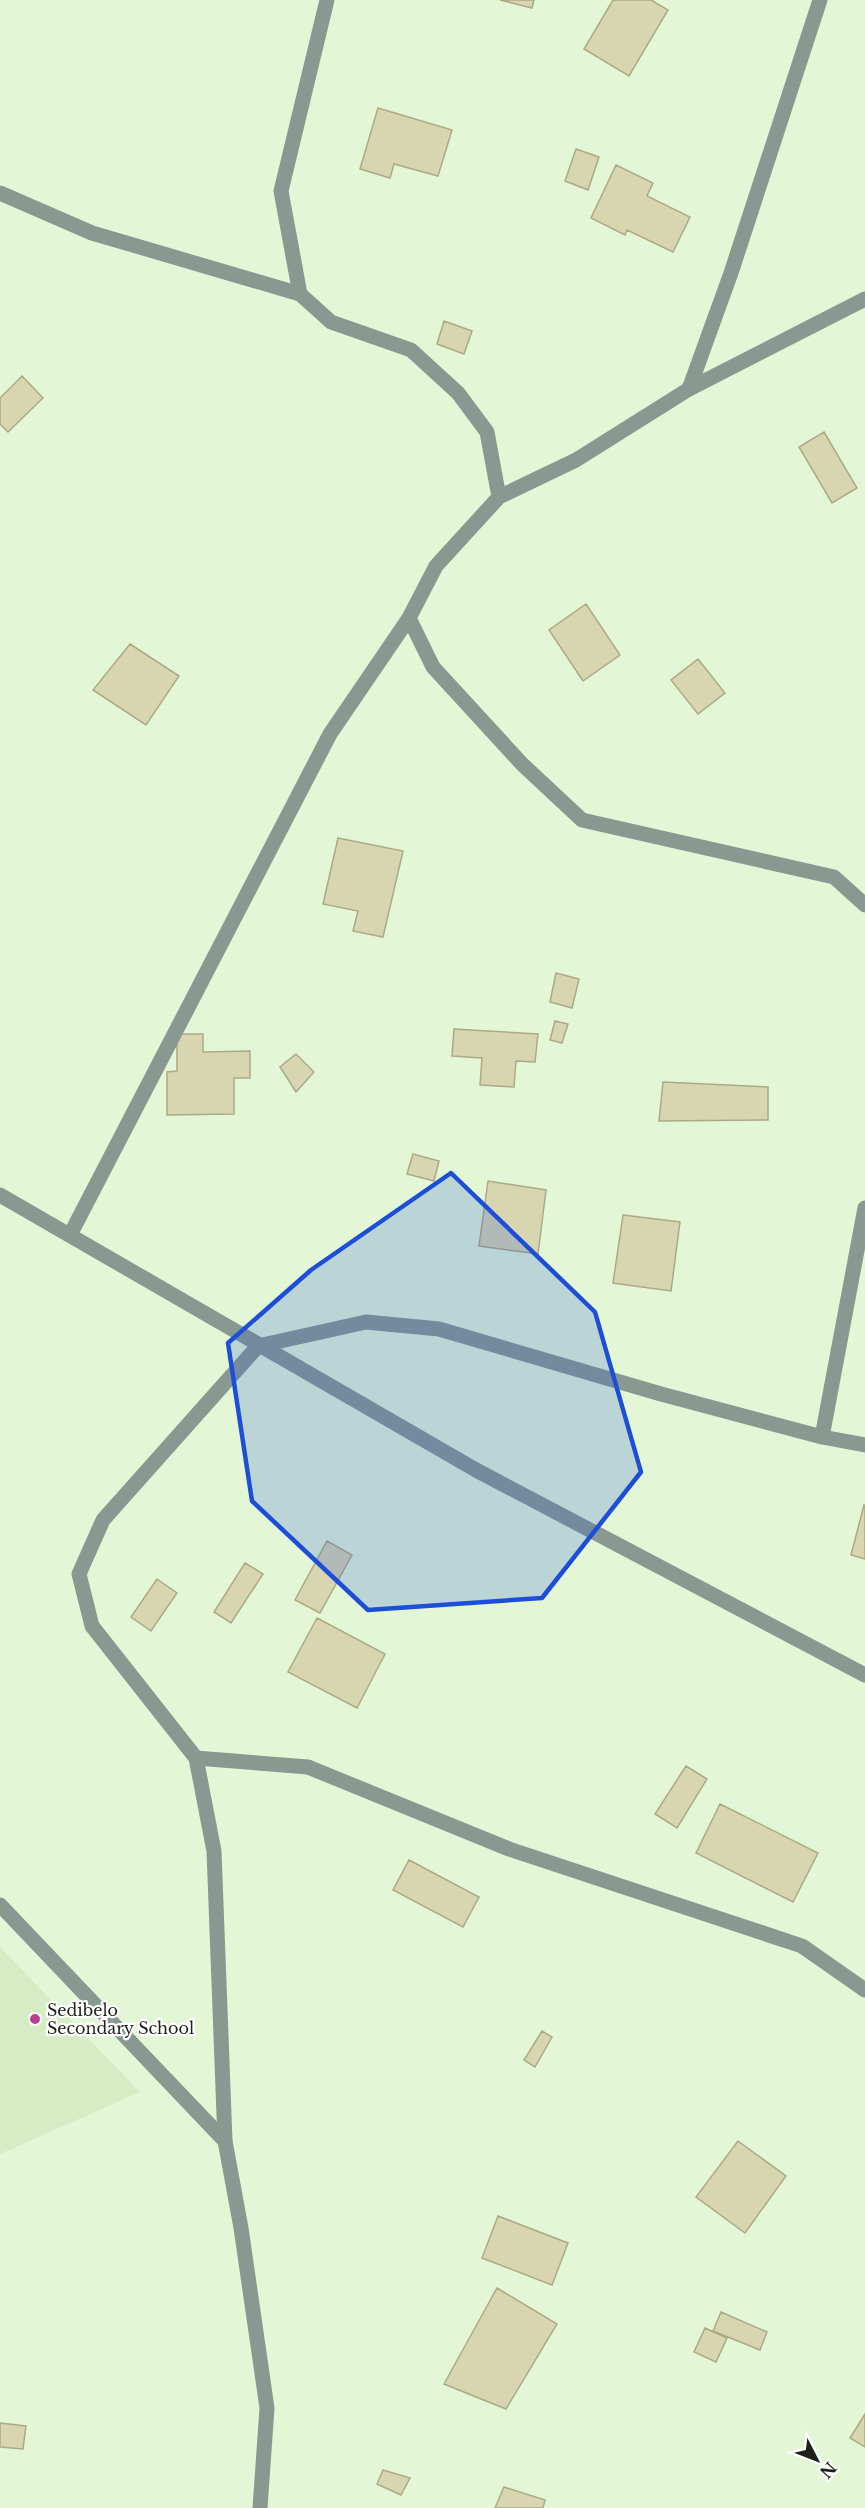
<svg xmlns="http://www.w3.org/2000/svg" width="865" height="2508" font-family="'Libre Baskerville',serif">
<rect width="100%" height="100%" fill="#e3f7d6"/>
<path fill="#d5ecc5" d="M0,1947L140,2092L0,2154Z"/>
<path fill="#d8d5b1" stroke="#aca986" stroke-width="1.5" d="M500,0H534L532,8Z
M613,0H651L668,10L629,76L584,49Z
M378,108L452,130L438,176L394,164L390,178L360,169Z
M576,149L599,157L588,190L565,181Z
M616,165L653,183L647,196L690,217L673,252L627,230L625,235L591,218Z
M444,321L472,331L464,354L437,344Z
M22,376L43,398L8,432L0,424V398Z
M824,432L857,488L832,503L799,447Z
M586,604L620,655L583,681L549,630Z
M130,644L179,676L146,725L93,690Z
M698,659L725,693L698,714L671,680Z
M338,838L403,851L383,937L353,931L358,911L323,904Z
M556,973L579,979L572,1008L550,1002Z
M555,1021L568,1024L562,1043L550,1040Z
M454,1029L538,1034L535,1062L516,1061L514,1087L480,1085L482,1058L452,1056Z
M177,1034H203V1052L250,1051V1078H234V1114L167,1115V1072L177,1071Z
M296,1054L314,1072L296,1092L280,1067Z
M663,1082L768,1087V1120L659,1121Z
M413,1154L439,1161L434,1181L407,1174Z
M488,1181L546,1190L538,1254L479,1246Z
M623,1215L680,1222L671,1291L613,1283Z
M864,1505H865V1559L851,1555Z
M327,1541L352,1555L320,1613L295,1600Z
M245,1563L263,1574L231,1623L214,1612Z
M157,1579L177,1593L151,1631L131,1617Z
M317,1618L385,1654L357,1708L288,1672Z
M686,1766L707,1779L677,1828L655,1814Z
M720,1804L818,1853L793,1902L696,1853Z
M409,1860L479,1897L463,1927L393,1890Z
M542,2031L552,2037L535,2067L524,2060Z
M738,2141L786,2176L745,2233L696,2197Z
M498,2216L568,2243L552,2285L482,2258Z
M497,2288L557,2324L506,2409L444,2384Z
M721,2312L767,2332L760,2350L713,2331Z
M705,2328L727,2338L716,2362L694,2352Z
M865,2414V2447L850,2438Z
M0,2423L26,2426L23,2449L0,2447Z
M383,2470L410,2478L401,2495L377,2484Z
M504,2487L545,2500L543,2508H495Z"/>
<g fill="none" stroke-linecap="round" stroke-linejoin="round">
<path stroke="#899991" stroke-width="15" d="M0,193L92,233L300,294
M689,389L731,273L820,0
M196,1758L308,1767L509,1849L802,1946L865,1990
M0,1905L225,2141"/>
<path stroke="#899991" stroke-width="15" d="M499,497L576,460L689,389L865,299
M409,618L433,667L522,764L582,820L834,877L865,905
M0,1195L476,1470L865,1675
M70,1235L330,734L409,618L436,566L499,497L487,432L458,393L411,350L331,322L300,294L281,191L327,0
M822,1437L865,1208
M260,2508L267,2408L241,2228L225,2141L214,1851L196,1758L92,1626L79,1574L103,1520L258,1346L366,1322L439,1329L661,1394L822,1437L865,1445"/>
</g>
<path fill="#1d4ed8" fill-opacity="0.2" stroke="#1d4ed8" stroke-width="4.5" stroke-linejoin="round" d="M451,1173L595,1312L641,1472L542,1598L368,1610L252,1501L228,1343L311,1270Z"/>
<circle fill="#ba3f90" stroke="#fff" stroke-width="2" cx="35" cy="2019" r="6"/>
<g text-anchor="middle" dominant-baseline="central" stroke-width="4.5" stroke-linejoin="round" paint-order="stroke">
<g font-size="16" fill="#1b2216" stroke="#fff" text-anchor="start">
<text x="47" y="2010">Sedibelo<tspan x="47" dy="18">Secondary School</tspan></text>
</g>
</g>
<g transform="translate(817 2460) rotate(132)" stroke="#ffffff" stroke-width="4.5" paint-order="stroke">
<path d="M0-4.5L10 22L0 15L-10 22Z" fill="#1b2216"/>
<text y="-9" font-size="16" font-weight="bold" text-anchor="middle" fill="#1b2216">N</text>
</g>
</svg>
